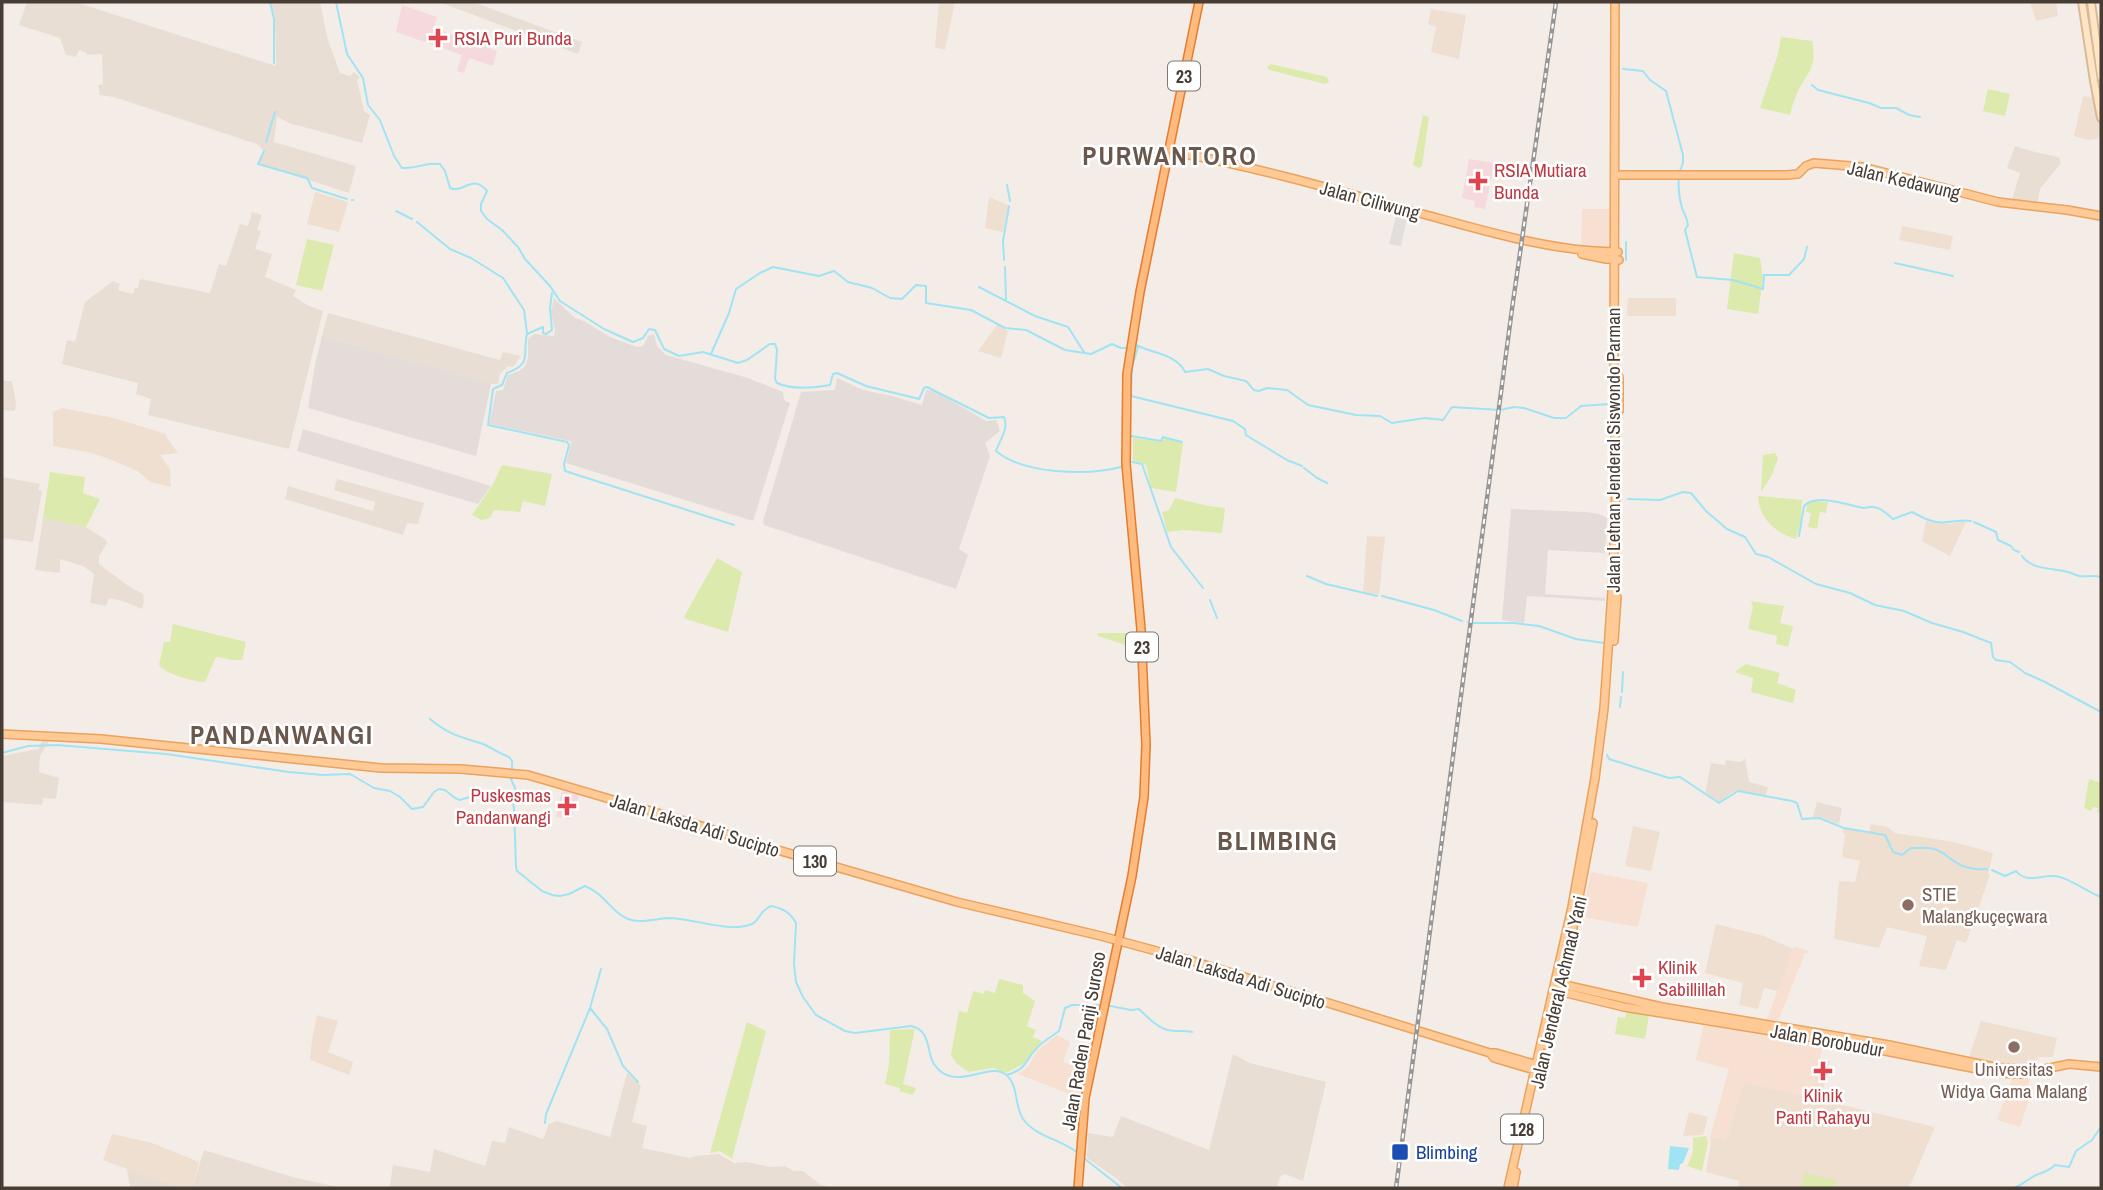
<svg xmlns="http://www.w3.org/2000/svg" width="2103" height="1190" font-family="'Archivo Narrow',sans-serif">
<rect width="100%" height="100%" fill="#f4ede7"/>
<path fill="#e8ded4" d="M27,2H75L276,66L275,20L271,2H320L327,37L340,73L350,76L354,72L360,77L357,80L364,111L370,115L362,143L289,123L277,117L274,142L356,166L349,193L258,164L264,151L257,144L114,97L100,95L98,85L103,84L102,54L87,55V53L79,50L76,57L66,55L60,38L19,25Z
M439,2H473L582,42L578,54Z
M2015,146L2035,152L2059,157L2061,163L2040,189L2037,205L2011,202L2020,173L2007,168Z
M252,212L262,215L257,230L261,231L255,249L272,254L265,277L296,290L293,296L309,306L323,311L289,449L148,415L151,399L136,394L138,383L62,364L67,340L75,342L85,302L113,281L120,284L118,290L133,294L135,288H138L140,279L210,293L219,264L226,266L240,224L248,226Z
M328,313L500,360L503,352L521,356L513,367L508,366L500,374L498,384H490L322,336Z
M2,381H12L16,404L15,411L2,410Z
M2,477L40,484L38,490L42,491L33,542L2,538Z
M337,479L424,503L418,524L407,523L403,535L285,499L288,486L373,511L375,502L334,490Z
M43,518L86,527L106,540L107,543L99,556V564L127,585L143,594L144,601L142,609L123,601L109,598L106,606L90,603L94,574L83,566L60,559V573L35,570Z
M42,741H49L40,756L39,772L59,778L56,799L43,798L42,805L2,802V756L38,749Z
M1745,758L1749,782L1768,787L1766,795L1737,791L1731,793L1720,803L1705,793L1711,763L1725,765L1726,760L1741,762Z
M1817,802L1842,808L1839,824L1820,817H1813Z
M1233,1054L1250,1063L1326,1082L1303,1181L1285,1174L1281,1176L1277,1185L1283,1188H1127L1116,1178L1087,1158L1088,1133L1113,1137L1121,1116L1209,1150Z
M627,1073L641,1086L632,1122L647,1126L642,1148L690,1158L695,1156L719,1154L734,1163L747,1162L771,1167L785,1166L794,1171H803L821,1185L836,1188H387L390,1185L393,1165L430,1172L434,1149L485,1166L492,1141L505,1143L509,1127L543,1139L549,1124L557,1121L610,1137Z
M204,1150L296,1178L343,1188H192Z
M127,1169L143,1175L186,1188H130Z"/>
<path fill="#f7dfd1" d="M1582,209H1612L1610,247H1581Z
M1591,872L1648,883L1638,927L1582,917Z
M1794,946L1809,951V953H1805L1777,1024L1766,1022Z
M1704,1023L1823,1043L1812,1098L1744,1082L1726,1140L1710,1137L1729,1069L1696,1060Z
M1057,1035L1070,1042L1063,1062L1085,1069L1080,1098L1018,1074L1027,1068L1037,1051Z
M2031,1075L2028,1086L2033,1088L2020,1127L1997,1120L2013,1077Z"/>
<path fill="#e3dcd8" d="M554,298L575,318L584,321L610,337L637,347L643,346L648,336L654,334L657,346L666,355L748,378L783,392L784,400L790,403L753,521L566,463L571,443L570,441L489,424L496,391L503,390L508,375L519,371L525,366L528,358V339L534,334L554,336L555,331L551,312Z
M322,336L491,384L476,456L308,408L315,365Z
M837,378L863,390L892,396L922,405L926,390L935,391L986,421L996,420L1000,431L985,443L990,456L959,549L968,555L956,589L764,525L763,521L801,392L835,390Z
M303,429L376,451L491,486L478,504L297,451Z
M1511,509L1586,512L1599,514L1607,518L1605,553L1548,550L1545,594L1605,598V601L1527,596L1524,623L1502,620Z"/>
<path fill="#eedfd0" d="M939,2H955L945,50L935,47Z
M2030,2H2056L2058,16L2036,21Z
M1431,9L1466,15L1459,59L1431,52L1436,27L1428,24Z
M2083,96L2094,98L2101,125V136L2096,139L2088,140L2074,136Z
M315,192L348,202L339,232L307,224Z
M989,197L1008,205L1003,232L985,228Z
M1902,226L1953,236L1950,250L1899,240Z
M1628,298H1676V316H1627Z
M997,325L1008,331L1001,358L978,351Z
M62,408L114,418L166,434L167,438L178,453L160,455L170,469L171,487L150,482L139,472L110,459L88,452L53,446V412Z
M1926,521L1950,524L1961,521L1966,522L1950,556L1922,541Z
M1367,536L1385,537L1379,595L1363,592Z
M1871,824L1888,827L1895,833L1954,842L1993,853L1988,874L1990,875L1966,943L1957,940L1946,970L1919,966L1927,936L1887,927L1879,948L1834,939L1839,881L1855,882L1860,861L1842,857L1845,834L1843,833V828L1869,833Z
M1633,826L1660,832L1651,871L1625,866Z
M1716,924L1764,936L1793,949L1778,991L1764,988L1758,1009L1739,1005L1743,983L1705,973Z
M317,1015L338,1021L328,1052L353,1062L349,1075L310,1060L312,1040Z
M1981,1021L2057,1038L2053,1057H2038L2036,1063L2017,1066L1969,1058Z
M1820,1059L1830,1061L1820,1103L1828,1105L1829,1102L1935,1127L1909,1188H1738L1739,1181L1706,1172L1711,1143L1710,1137L1726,1140L1744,1082L1811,1098Z
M1689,1112L1708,1117L1703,1135L1683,1136Z
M112,1134L152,1143L199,1162L192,1188H186L143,1175L103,1160Z"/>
<path fill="#f5d9dc" d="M402,5L437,17L434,28L497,51L493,66L469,58L464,73L457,71L462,55L396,32Z
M1469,159L1494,163L1485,209L1474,207L1475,201L1462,198Z
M562,791L579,795L571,819L556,817Z"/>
<path fill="#dceaad" d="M1781,37L1812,41C1817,66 1810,69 1799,89C1795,97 1792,106 1790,115L1760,108L1778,54Z
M1271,64L1327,77L1329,82L1325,84L1269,70L1267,67Z
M1988,89L2010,94L2005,116L1983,111Z
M1423,115L1429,117L1422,166L1419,168L1413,165Z
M307,239L334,245L322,291L296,285Z
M1734,253L1760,258L1763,278L1758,314L1727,309Z
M1133,438L1161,442L1164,438L1183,443L1176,492L1151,488L1146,465L1140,462L1133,461Z
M1775,453L1778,458L1772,475L1761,492L1763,455Z
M502,465L552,474L545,506L523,501L520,512L494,510L490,518L481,520L472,515L492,486Z
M50,472L85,477L83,493L100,499L86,527L43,518Z
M1758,496L1802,500L1801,521L1796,539C1775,533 1759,518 1758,496Z
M1175,498L1208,506L1225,508L1222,533L1184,530L1167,532L1162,512L1169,510Z
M1814,501L1828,502L1826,513L1820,512L1817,529L1808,527L1811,513L1806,512L1807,504Z
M717,558L742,572L728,632L686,619L684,617Z
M1751,601L1784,606L1780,623L1793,626L1788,647L1776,644L1777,636L1748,629L1753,607Z
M173,624L246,642L242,660H228V659L216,657L205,682C194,682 165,674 159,665L164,642H170Z
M1098,633H1134L1137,645L1132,647L1098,636Z
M1746,664L1780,673L1777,683L1796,690L1793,703L1751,692L1753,678L1735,672Z
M2089,779L2101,783V813L2097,812L2098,808L2093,807L2091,811L2084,808Z
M999,979L1023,985V993L1035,1001L1027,1026L1036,1030L1033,1037L1042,1041L1027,1059L1025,1063L1006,1073L993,1068L968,1072L956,1063L951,1055L959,1011L967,1013L973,991L984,994L985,990L995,993Z
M1627,1011L1649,1015L1645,1039L1615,1034L1618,1017L1625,1018Z
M747,1022L766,1031L732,1159L720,1151L710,1153Z
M915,1029L903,1084L916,1088L913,1095L899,1091L900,1088L885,1084L889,1064L890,1030Z
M1706,1136L1708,1143L1702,1171L1687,1166L1693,1152V1138Z
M1804,1173L1836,1180L1834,1188L1801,1186Z"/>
<path fill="#e2dedc" d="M1397,212L1408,214L1401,246L1389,244Z"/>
<path fill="#a0e3f4" d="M1670,1146L1689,1148L1683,1163L1680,1164L1679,1170L1668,1169Z"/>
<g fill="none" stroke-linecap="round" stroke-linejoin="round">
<path stroke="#a0e3f4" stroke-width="2" d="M270,2L274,19V63
M336,2L347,54L363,78L368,105L380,120L394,156L402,168C416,169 425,162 440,164L445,171L450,188C464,194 472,173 487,191L481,204V211L487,219L502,230L518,247L525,259L550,286L560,301L604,329L633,342L643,338L649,329L655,330L664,349L679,356L703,352L738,363L747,360L770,344H775L777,350L775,379L777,383C792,390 815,388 830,385L833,374L837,373L866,386L919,399L924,388L927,387L989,418L1004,417C1009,429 1000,439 996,451C1023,474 1087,476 1121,467
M1623,69L1643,71L1650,80L1666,91L1683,155V163L1680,171
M1812,85L1818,90L1869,103L1881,108H1896L1909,115L1920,117
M266,142L275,112
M264,151L258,164L307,178L312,188L347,199
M1679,176C1678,186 1679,198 1682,208C1684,214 1687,217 1688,225L1685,230L1697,277L1733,280L1763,289L1764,275H1789L1804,259L1807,247
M1007,185L1010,201
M352,200H353
M396,211L412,219
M417,222L450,249L471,258L503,278L524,310L527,333
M1004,260L1003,241L1009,206
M1626,260V242
M1895,263L1953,276
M1005,267L1006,301
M979,287L1035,316L1068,327L1084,352
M552,293L550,308L552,330L546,334L543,333V327L527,334C522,356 533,363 507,373L502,385L493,389L488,425L567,442L569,445L564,464L565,471L734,525
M1136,345C1151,353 1177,354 1185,372L1208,369L1224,376L1246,381L1254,390L1259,391L1267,388L1287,390L1308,405L1356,415L1380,416L1392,423L1425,418L1443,420L1452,407L1500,410L1514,407L1524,408L1554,418H1566L1581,406L1610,404
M1138,347L1132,367L1131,396L1233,421L1245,429L1246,435L1249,437L1287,460L1302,466
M711,354L729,313L736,289L760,273L773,267L819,276L834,271L848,282L872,288L890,298L902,299L916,285L926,286V303L971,310L1005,328L1026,330L1065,350L1091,354L1112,344L1121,348H1127
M1131,436L1161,441L1163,437L1182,442
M1132,462L1142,464L1171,547L1203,588
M1304,468L1317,478L1327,483
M1628,499L1660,500L1683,492L1691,493L1706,511L1727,529L1745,537L1756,554L1768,557L1816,584L1850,593L1875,605L1904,611L1932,623L1963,632L1991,643L1993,657L1996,660L2010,662L2025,673L2045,682L2101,712
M1974,522L1996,532L1998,540L2011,546L2014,550L2019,552
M1799,536L1804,506C1816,493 1847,505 1863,508C1867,508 1871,506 1874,507C1882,508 1888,515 1893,519L1912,512C1923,518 1934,524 1947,522C1956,522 1962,519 1971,521
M2022,556C2031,570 2054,568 2068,572C2072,573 2075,575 2079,576C2085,577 2093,575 2101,577
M1307,576L1326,584L1377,596
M1382,596L1434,610L1462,621
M1210,600L1217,618
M1468,622H1469
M1472,623H1514L1539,626L1576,639L1604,643
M1622,692L1623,672
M1620,707L1621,697
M430,719C449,735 461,737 483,744C492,748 500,754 509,757L512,761V769
M2,753L28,746L57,745L166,754L289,772L323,775L350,774L374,788L390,791L400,797L412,809L423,807L434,792L439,789L445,790L455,798L460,800L480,794L508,797L513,803L514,809L516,867L517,871L542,891L552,895L560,896L569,894L585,886C605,894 612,913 628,919C640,924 658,918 671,918C694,919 731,933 752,924C760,920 760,910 771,906C782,908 790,912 796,923L794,964L796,982L803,997L816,1015L845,1031L855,1033L911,1026C934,1031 924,1056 938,1069C958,1090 990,1062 1005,1074C1019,1084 1014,1106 1023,1119C1036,1137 1061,1139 1078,1153
M1607,755L1609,759L1669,778L1680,777L1719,803L1738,791L1792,801L1797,803L1802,819L1819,818L1844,828L1885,835L1893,852L1902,855L1911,848C1918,848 1927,847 1934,849C1943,851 1947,857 1954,861C1962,868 1977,870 1987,869
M510,777L520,799L514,802
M1992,870L2005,876L2016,871C2025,883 2040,876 2053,876C2067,876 2087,892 2101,897
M1110,1006L1131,1010L1139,1009C1147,1017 1158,1028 1168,1030C1176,1032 1184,1030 1192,1032
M590,1008L607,1029L623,1066L638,1082
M1007,1075C1028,1068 1023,1063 1036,1049C1043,1041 1051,1037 1059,1031L1065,1008L1072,1005H1100
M545,1123L546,1114L590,1008L601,969
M1085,1159L1122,1188
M2014,1188C2022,1185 2027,1180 2034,1176C2042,1172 2048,1172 2055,1165L2069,1167L2076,1151L2092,1140L2101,1127"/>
<defs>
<path id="secondary" d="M2082,2L2094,81L2101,118
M2091,2L2101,77"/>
<path id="primary" d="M1169,151C1253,166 1336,190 1419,213C1482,230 1552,252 1618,252
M1619,175H1787L1798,174L1806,166L1814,163L1863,167L1998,202L2067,210L2101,216
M1582,254L1606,259L1619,260
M1619,377V411
M1614,641L1617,597
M2,734L101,739L381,768L461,769L528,775L695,824L750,842L957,902L1101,936L1186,959L1490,1053H1496L1541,1066
M1556,983L1662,1007L1889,1045L1999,1068L2022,1069
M1554,990L1624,1007L1839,1042L1998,1073L2021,1074L2069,1064L2101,1067
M1546,1045L1574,923L1593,823
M1490,1053L1494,1058L1538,1071
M1508,1188L1572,907L1595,778L1604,708L1613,577L1616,483L1614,391L1615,2
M1513,1188L1516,1172"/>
<path id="trunk" d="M1078,1188L1085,1098L1132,876L1144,797L1146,745L1141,629L1126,464L1127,374L1140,292L1199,2"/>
</defs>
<use href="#secondary" stroke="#d9ba96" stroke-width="10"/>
<use href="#primary" stroke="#e9a35f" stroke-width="10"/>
<use href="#trunk" stroke="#e57c30" stroke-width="10"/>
<use href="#secondary" stroke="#ffe5c6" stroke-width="6"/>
<use href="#primary" stroke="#ffca95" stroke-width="7"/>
<use href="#trunk" stroke="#ffbb7e" stroke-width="7"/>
<defs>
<path id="rail" d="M1396,1188L1512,309L1556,2"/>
</defs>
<use href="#rail" stroke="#969696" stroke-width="4.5"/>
<use href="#rail" stroke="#fff" stroke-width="2" stroke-dasharray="5" stroke-linecap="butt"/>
</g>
<g fill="#e0444e" stroke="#fff" stroke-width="2.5">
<path d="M434.5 27.5h7v7h7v7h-7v7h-7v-7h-7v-7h7z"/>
<path d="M1474.5 170.5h7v7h7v7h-7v7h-7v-7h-7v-7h7z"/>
<path d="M563.5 795.5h7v7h7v7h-7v7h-7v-7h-7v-7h7z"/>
<path d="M1638.5 967.5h7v7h7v7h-7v7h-7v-7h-7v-7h7z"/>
<path d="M1819.5 1060.5h7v7h7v7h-7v7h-7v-7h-7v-7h7z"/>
</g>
<g fill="#8d6e63" stroke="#fff" stroke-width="2.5">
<circle cx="1908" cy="905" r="7"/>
<circle cx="2014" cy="1047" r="7"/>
</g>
<rect fill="#1a4fb4" stroke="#fff" stroke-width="2.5" x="1391" y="1143" width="18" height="18" rx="3.5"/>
<g text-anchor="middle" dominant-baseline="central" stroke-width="5" stroke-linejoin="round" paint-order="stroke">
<g fill="#fff" stroke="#7e7772" stroke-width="2">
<rect x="1168" y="61.5" width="32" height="29" rx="5"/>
<rect x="1126" y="632.5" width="32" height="29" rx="5"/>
<rect x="794" y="846.5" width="42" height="29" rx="5"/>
<rect x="1501" y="1114.5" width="42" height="29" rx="5"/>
</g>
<g font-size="18" font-weight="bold" fill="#473d35">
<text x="1184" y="76">23</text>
<text x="1142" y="647">23</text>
<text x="815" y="861">130</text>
<text x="1522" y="1129">128</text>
</g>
<g font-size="19" fill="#be3a42" stroke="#fff" text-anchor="start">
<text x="454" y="38">RSIA Puri Bunda</text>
<text x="1494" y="170">RSIA Mutiara<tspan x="1494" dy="22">Bunda</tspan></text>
<text x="551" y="795" text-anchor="end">Puskesmas<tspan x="551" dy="22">Pandanwangi</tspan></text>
<text x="1658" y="967">Klinik<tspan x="1658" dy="22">Sabillillah</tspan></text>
<text x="1823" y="1095" text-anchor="middle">Klinik<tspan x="1823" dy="22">Panti Rahayu</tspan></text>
</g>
<g font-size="19" fill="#473d35" stroke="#fff">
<text transform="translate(1904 180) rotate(13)">Jalan Kedawung</text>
<text transform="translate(1370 200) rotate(15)">Jalan Ciliwung</text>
<text transform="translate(1613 450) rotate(-90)">Jalan Letnan Jenderal Siswondo Parman</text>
<text transform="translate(695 825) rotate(17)">Jalan Laksda Adi Sucipto</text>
<text transform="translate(1241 977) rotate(17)">Jalan Laksda Adi Sucipto</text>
<text transform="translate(1558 992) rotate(-77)">Jalan Jenderal Achmad Yani</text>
<text transform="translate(1827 1040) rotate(10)">Jalan Borobudur</text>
<text transform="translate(1083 1041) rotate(-80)">Jalan Raden Panji Suroso</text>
</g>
<g font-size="19" fill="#785e54" stroke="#fff" text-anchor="start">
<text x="1922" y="894">STIE<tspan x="1922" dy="22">Malangkuçeçwara</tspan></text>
<text x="2014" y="1069" text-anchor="middle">Universitas<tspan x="2014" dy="22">Widya Gama Malang</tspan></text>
</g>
<g font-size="19" fill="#164399" stroke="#fff" text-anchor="start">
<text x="1416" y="1152">Blimbing</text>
</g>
<g font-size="26" font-weight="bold" letter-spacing="2" fill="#6b584c" stroke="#fff">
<text x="1170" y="155">PURWANTORO</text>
<text x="282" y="734">PANDANWANGI</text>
<text x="1278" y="840">BLIMBING</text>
</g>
</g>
<rect width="2103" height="1190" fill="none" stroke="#473d35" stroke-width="7"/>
</svg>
